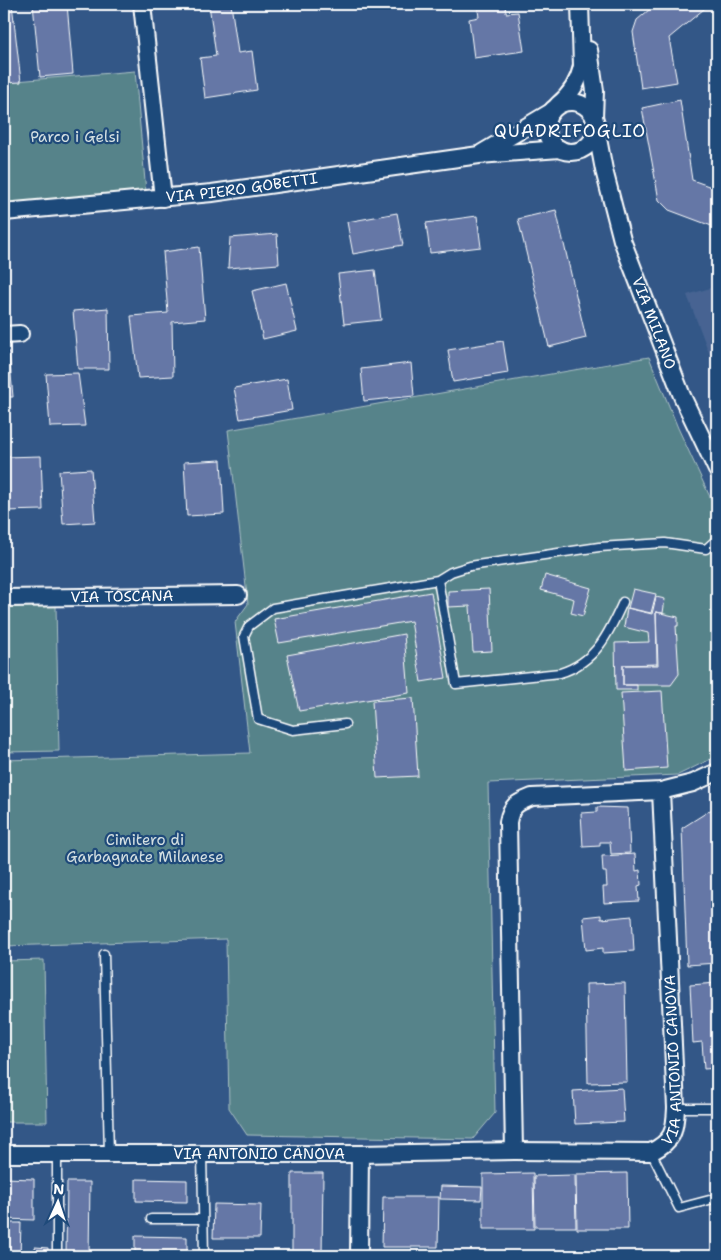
<svg xmlns="http://www.w3.org/2000/svg" width="721" height="1260" font-family="'Shantell Sans',sans-serif">
<rect width="100%" height="100%" fill="#335787"/>
<filter id="ink" filterUnits="userSpaceOnUse"><feTurbulence type="fractalNoise" baseFrequency=".02" numOctaves="2"/><feDisplacementMap in="SourceGraphic" scale="10" xChannelSelector="R" yChannelSelector="G"/><feConvolveMatrix kernelMatrix="1 2 1 2 8 2 1 2 1" color-interpolation-filters="sRGB"/></filter>
<g filter="url(#ink)">
<path fill="#466492" d="M717,286V374L687,295Z"/>
<path fill="#57838a" stroke="#abc1c4" d="M135,71L146,192L4,203V82Z
M649,357L678,428L717,512L714,534L715,542L717,545V756L678,775L488,783L495,1113L473,1139L247,1135L229,1108L226,939L4,946V760L250,753L235,622L248,604L228,430Z
M56,606L59,751L4,752V607Z
M44,960L47,1122H4V961Z"/>
<path fill="#6577a6" stroke="#fff" d="M4,4H12L21,82L4,83Z
M33,4H67L73,74L40,77Z
M209,4H231L238,53L252,51L257,90L205,98L200,58L216,56Z
M477,4H505L506,13L518,12L524,51L474,58L469,19L479,17Z
M656,4H710L669,38L677,82L641,88L633,32L637,20Z
M680,100L692,180L717,189V228L669,210L659,200L642,108Z
M556,210L586,338L549,347L518,219Z
M397,213L403,245L353,254L347,222Z
M477,216L481,247L430,253L426,223Z
M277,234L279,264L228,268L230,238Z
M199,247L205,319L172,322L173,376L138,378L131,316L168,313L163,252Z
M375,270L381,320L344,324L338,274Z
M4,280H6V314H4Z
M286,283L297,331L263,339L252,291Z
M108,308L109,369H78L73,311Z
M503,341L508,373L453,382L448,350Z
M4,352H9L13,397H4Z
M411,363L414,396L364,401L361,369Z
M78,373L85,426L50,427L46,374Z
M287,379L292,410L240,419L234,388Z
M41,456L43,510L4,511V457Z
M221,460L224,514L187,516L184,462Z
M91,469L95,522L63,524L59,471Z
M545,575L591,588L583,616L571,613L574,599L541,590Z
M489,589L492,651L473,652L470,606L448,607V591Z
M633,589L656,594L651,613L628,608Z
M431,592L446,678L421,682L411,621L279,643L274,619Z
M656,597L665,599L663,613L656,612L657,664L623,665V685H637V690H616L615,643L649,642L648,633L624,627L627,608L652,614Z
M656,612L678,617V626H676L679,674L671,685H623V665H658Z
M404,634L409,693L299,711L287,655Z
M662,691L667,768L626,771L621,693Z
M413,698L418,776L377,778L372,701Z
M717,806V847L716,848L717,963L687,965L682,828Z
M597,807L628,808L630,853L611,854L610,842H600V846L583,847L581,813L597,812Z
M635,854L636,871L640,870L641,885L638,886L639,901L604,903L603,887H607L606,872H603L602,856Z
M601,915V919L632,916L634,951L603,953V948L586,950L583,917Z
M625,983L627,1082L588,1083L586,984Z
M717,983V1068L704,1069L702,1042L693,1043L690,985Z
M622,1088L624,1122L575,1124L573,1091Z
M292,1173H323L322,1256H292Z
M533,1173L534,1229H483V1174Z
M627,1173L628,1229H577L576,1174Z
M575,1175L576,1227H535L534,1176Z
M4,1178L34,1179V1220L4,1219Z
M136,1179L187,1180V1202L136,1201Z
M67,1182H90L89,1256H66Z
M441,1186L482,1187L481,1200L440,1199Z
M383,1197H439L438,1247H382Z
M214,1204L261,1205L260,1238H213Z
M4,1223H21L20,1256H4Z
M135,1236L187,1237V1256H135Z
M35,1247L48,1248V1256H35Z"/>
<g fill="none" stroke-linecap="round" stroke-linejoin="round">
<defs>
<path id="lane" d="M438,580L456,684L560,673C596,662 609,633 623,602
M345,724L293,730L258,719L244,636L249,626L273,608L438,580L451,572L470,566L599,547L665,543L706,549L717,539
M104,954L109,1154
M676,1108H717
M651,1152L679,1208L717,1198
M202,1154L204,1256
M151,1219H203
M57,1256V1154"/>
<g id="street">
<path d="M142,4L163,198"/>
<path d="M589,50L595,91L594,117"/>
<circle cx="571" cy="127" r="25"/>
<path d="M558,105C570,95 579,81 582,66L580,4"/>
<path id="s1" d="M596,128L604,170L622,240L682,396L717,470"/>
<path d="M482,153L551,112"/>
<path id="s2" d="M4,212L212,193L479,155L560,149"/>
<path d="M4,335L20,334"/>
<path id="s3" d="M4,598L238,595"/>
<path id="s4" d="M514,1151L651,1152C673,1141 675,1132 676,1108L661,791"/>
<path id="s5" d="M4,1154H360L514,1151L508,822C511,805 517,803 532,797L661,791L693,783L717,772"/>
<path d="M359,1256L360,1154"/>
</g>
</defs>
<use href="#lane" stroke="#fff" stroke-width="11"/>
<use href="#street" stroke="#fff" stroke-width="20"/>
<use href="#lane" stroke="#1f4a7a" stroke-width="8"/>
<use href="#street" stroke="#1f4a7a" stroke-width="16"/>
</g>
</g>
<g text-anchor="middle" dominant-baseline="central" stroke-width="4.5" stroke-linejoin="round" paint-order="stroke">
<g font-size="15" fill="#d5e0e2" stroke="#1f4a7a">
<text x="75" y="137">Parco i Gelsi</text>
<text x="145" y="840">Cimitero di<tspan x="145" dy="17">Garbagnate Milanese</tspan></text>
</g>
<g font-size="15" fill="#fff" stroke="#1f4a7a">
<text stroke="none"><textPath href="#s2" startOffset="239">VIA PIERO GOBETTI</textPath></text>
<text stroke="none"><textPath href="#s1" startOffset="204">VIA MILANO</textPath></text>
<text stroke="none"><textPath href="#s3" startOffset="118">VIA TOSCANA</textPath></text>
<text stroke="none"><textPath href="#s4" startOffset="239">VIA ANTONIO CANOVA</textPath></text>
<text stroke="none"><textPath href="#s5" startOffset="255">VIA ANTONIO CANOVA</textPath></text>
</g>
<g font-size="18" letter-spacing="1" fill="#fff" stroke="#1f4a7a">
<text x="570" y="131">QUADRIFOGLIO</text>
</g>
</g>
<rect width="721" height="1260" fill="none" stroke="#1f4a7a" stroke-width="20"/>
<rect x="10" y="10" width="701" height="1240" fill="none" stroke="#fff" stroke-width="2" filter="url(#ink)"/>
<g transform="translate(58 1202) rotate(3)" stroke="#1f4a7a" stroke-width="4" paint-order="stroke">
<path d="M0-4L9 19L0 12L-9 19Z" fill="#ffffff"/>
<text y="-8" font-size="14" font-weight="bold" text-anchor="middle" fill="#ffffff">N</text>
</g>
</svg>
